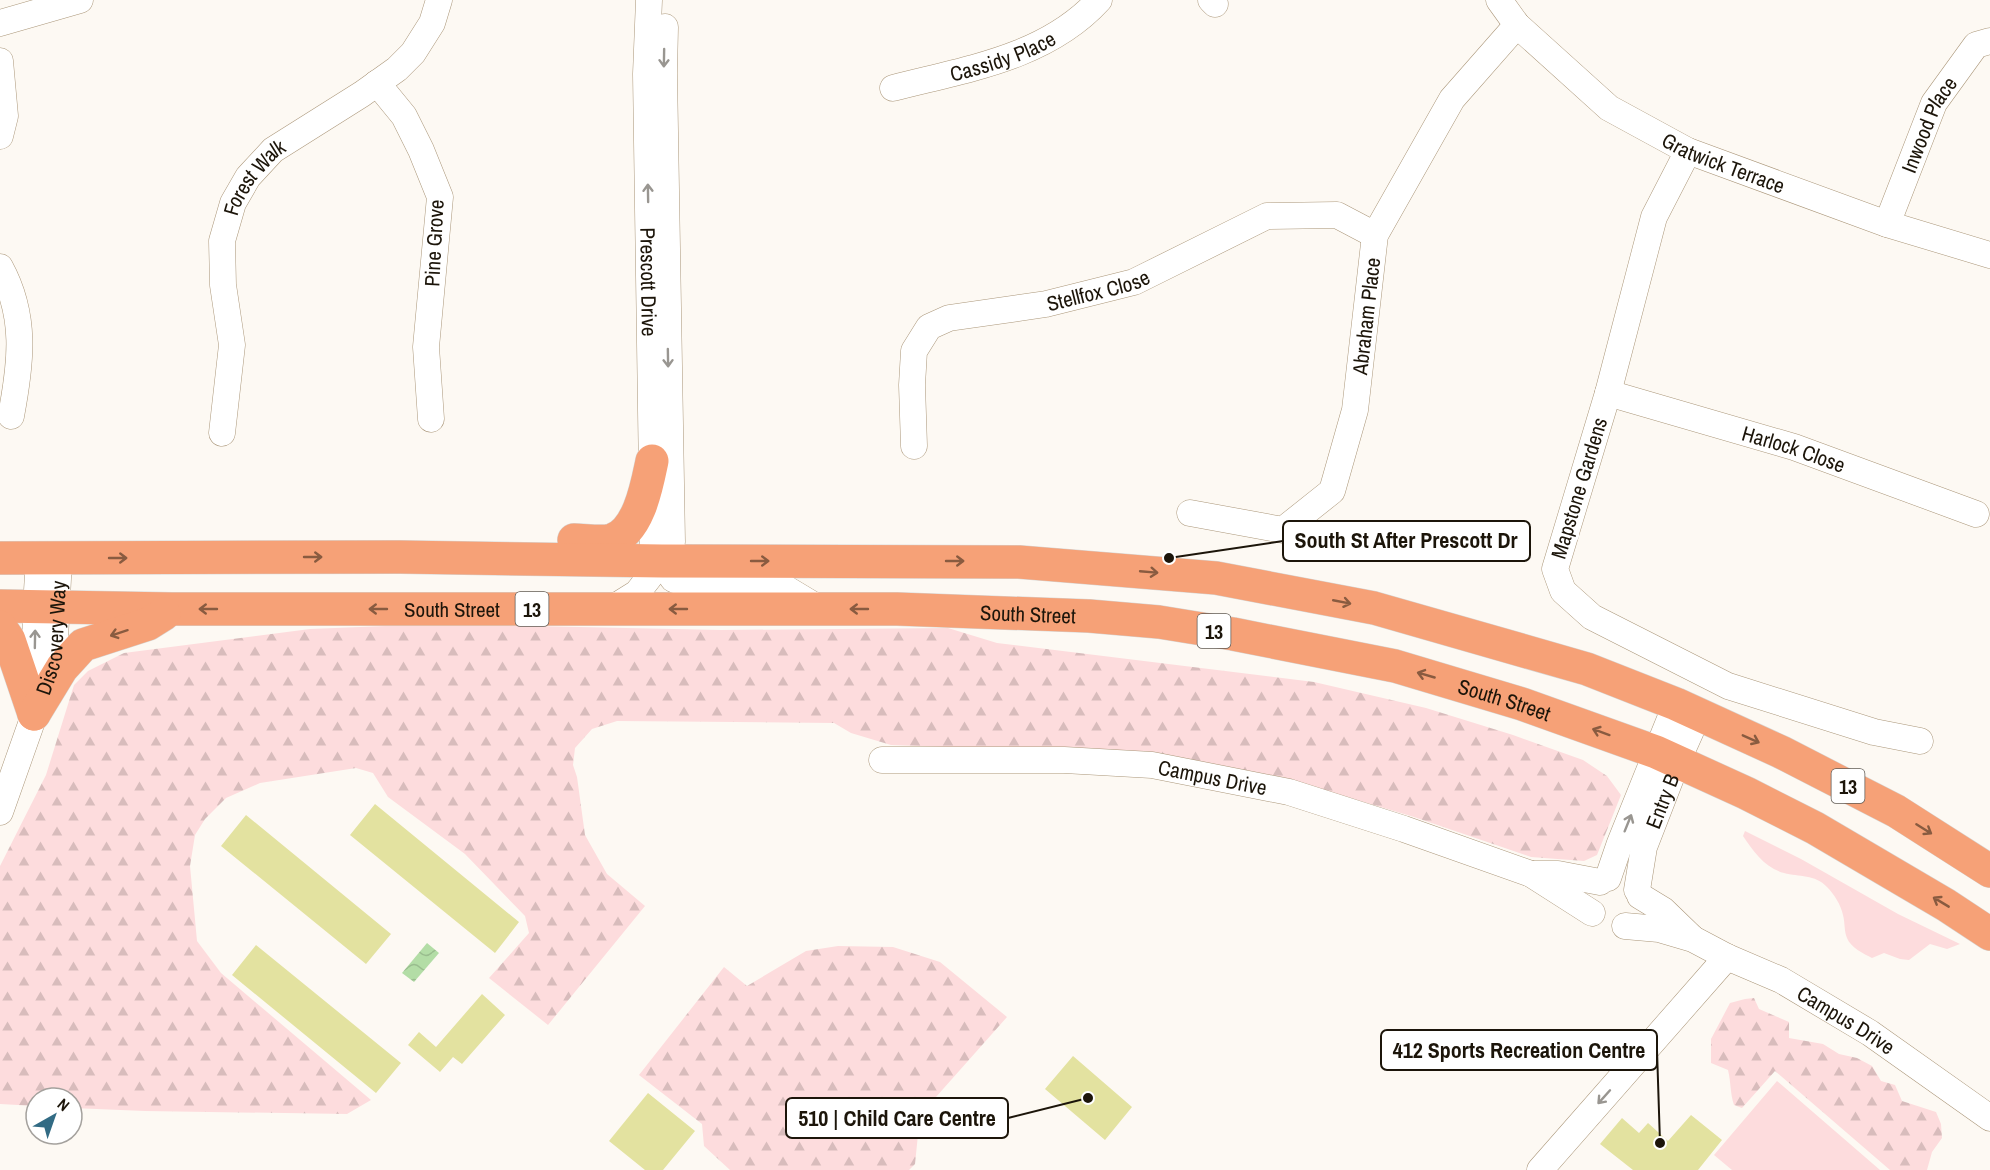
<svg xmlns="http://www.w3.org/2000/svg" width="1990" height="1170" font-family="'Archivo Narrow',sans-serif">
<defs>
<pattern id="forest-firs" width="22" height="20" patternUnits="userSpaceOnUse" patternTransform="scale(1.5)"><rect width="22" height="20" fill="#fddcdd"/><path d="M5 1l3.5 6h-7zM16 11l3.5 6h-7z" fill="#d8bcbc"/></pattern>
<pattern id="water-waves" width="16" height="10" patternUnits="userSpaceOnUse" patternTransform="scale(1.5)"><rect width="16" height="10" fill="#b3dda6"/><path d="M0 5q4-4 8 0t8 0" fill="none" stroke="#99bd8e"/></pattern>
</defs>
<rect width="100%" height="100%" fill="#fdf9f3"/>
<path fill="#fddcdd" d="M1745,831L1801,859L1898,914L1960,944L1947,949L1930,944L1909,960L1900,959L1884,953L1872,958C1864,954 1850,947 1847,938C1844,931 1845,922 1843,915C1841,905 1834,894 1827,887C1815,874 1799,877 1784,873C1765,868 1753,851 1743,836Z
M1777,1081L1880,1170H1732L1714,1155Z"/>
<path fill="url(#forest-firs)" d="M435,624L721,630L948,628L997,643L1314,682L1426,708L1513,735L1583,760L1607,776L1621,795L1597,855L1584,861L1531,857L1414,817L1287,779L1151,754L891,745L851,733L834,723L617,721L592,729L575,748L573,765L577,777L585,835L607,874L645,906L548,1025L489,978L529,933L525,916L465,854L388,797L373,773L356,768L260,783L226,798L205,819L195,835L190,866L197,941L221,973L371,1100L347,1114L145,1111L72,1108V1098H36V1106L0,1104V866L46,775L74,685L88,671L124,653L310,629Z
M838,946L893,947L940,962L1007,1017L920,1115L915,1164L909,1170H730L704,1146L702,1124L639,1075L724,967L747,986L806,951Z
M1754,998L1759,1009L1789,1022V1038L1823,1044L1839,1054L1857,1058L1872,1066L1881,1081L1895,1085L1902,1101L1936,1112L1941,1124L1942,1138L1932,1152L1927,1170H1890L1775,1071L1742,1108L1734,1105C1730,1093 1731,1082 1728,1070L1711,1063V1039L1730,1003L1745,999Z"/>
<path fill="url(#water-waves)" d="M427,943L439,953L414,982L402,973Z"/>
<path fill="#e3e2a0" d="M375,804L519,922L495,953L350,835Z
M246,815L391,934L366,964L221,846Z
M256,945L401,1063L376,1093L232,975Z
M482,994L505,1015L462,1064L453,1057L440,1072L408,1045L419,1032L436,1047Z
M1073,1056L1132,1107L1105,1140L1045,1089Z
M648,1093L695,1131L663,1170H645L609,1141Z
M1691,1115L1722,1140L1698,1170H1633L1600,1144L1622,1118L1639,1133L1648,1123L1668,1141Z"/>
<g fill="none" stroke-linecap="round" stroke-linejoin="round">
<defs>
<g id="minor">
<path id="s1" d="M649,0L646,74L653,544L673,579L689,585L716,589L785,588L820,609"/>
<path d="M1211,0L1215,4"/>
<path id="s2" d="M1499,0L1517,25L1609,108L1688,151L1887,224L1990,255"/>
<path d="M0,23L80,0"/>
<path d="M0,61L5,116L0,136"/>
<path d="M377,83L404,116L421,150L440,197L426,347L431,419"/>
<path id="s3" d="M893,88C966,69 1046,58 1099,0"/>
<path d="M1688,151L1654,217L1608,393L1555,569L1563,591L1592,617L1728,686L1874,732L1920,741"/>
<path id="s4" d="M1887,224L1934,103L1976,45L1990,41"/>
<path d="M0,267C27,316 21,363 11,416"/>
<path id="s5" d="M1608,393L1794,447L1976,514"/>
<path id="s6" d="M222,433L232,345L223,285L222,241L233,203L248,177L273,150L362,94L397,69L413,53L432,23L439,0"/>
<path id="s7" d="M914,446L912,385L914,351L929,327L949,318L1046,304L1134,282L1267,216L1337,215L1375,235"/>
<path id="s8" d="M1190,513L1283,530L1332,491L1355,410L1375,235L1452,99L1517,25"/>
<path d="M613,608L637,593L662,561L672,542L664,73L665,27"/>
<path d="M34,693L36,607L39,558"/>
<path id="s9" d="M882,760H1064L1152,765L1289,792L1404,829L1531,874L1592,913"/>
<path id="s10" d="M0,812L54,659L59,558"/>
<path d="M1531,874H1558L1600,882"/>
<path d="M1608,878L1620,843L1676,704"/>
<path id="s11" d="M1637,890L1644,847L1677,762L1698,715"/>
<path d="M1640,896L1663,910L1691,937"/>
<path id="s12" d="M1625,926L1659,929L1693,939L1727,957L1781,980L1870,1033L1990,1118"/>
<path d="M1540,1170L1727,957"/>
</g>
<g id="highway">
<path d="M574,540C585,540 602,543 612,540C639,531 647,485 652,461"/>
<path d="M0,558L400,557L662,561L1019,562L1216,578L1374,608L1587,669L1676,704L1781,752L1896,811L1990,871"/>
<path id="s13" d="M0,606L172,609H897L1089,616L1159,622L1233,634L1395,666L1522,704L1656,752L1746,793L1815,828L1946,905L1990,934"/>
<path d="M0,627L9,640L34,714"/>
<path d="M34,714L62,668L83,645L148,624L164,614"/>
</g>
</defs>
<use href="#minor" stroke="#ab977a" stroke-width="27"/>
<use href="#highway" stroke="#d6d5d3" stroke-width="34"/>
<use href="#minor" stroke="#fff" stroke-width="26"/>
<use href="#highway" stroke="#f6a177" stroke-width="33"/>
</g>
<defs><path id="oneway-shaft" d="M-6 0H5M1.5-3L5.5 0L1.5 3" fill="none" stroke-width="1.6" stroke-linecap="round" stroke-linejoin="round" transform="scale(1.5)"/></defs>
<g stroke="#999691">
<use href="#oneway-shaft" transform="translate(664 58) rotate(91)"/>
<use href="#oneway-shaft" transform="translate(648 193) rotate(-91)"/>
<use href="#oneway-shaft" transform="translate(668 358) rotate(89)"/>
<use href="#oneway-shaft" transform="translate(35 639) rotate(-89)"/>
<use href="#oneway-shaft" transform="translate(1628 823) rotate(-68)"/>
<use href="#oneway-shaft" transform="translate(1604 1097) rotate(132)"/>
</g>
<g stroke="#895b40">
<use href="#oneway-shaft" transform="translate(313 557)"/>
<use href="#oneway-shaft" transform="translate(118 558)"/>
<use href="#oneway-shaft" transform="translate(760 561)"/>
<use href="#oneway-shaft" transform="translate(955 561)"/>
<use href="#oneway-shaft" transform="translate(1149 572) rotate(5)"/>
<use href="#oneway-shaft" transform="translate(1342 602) rotate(11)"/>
<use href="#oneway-shaft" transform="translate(208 609) rotate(-180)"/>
<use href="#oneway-shaft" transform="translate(378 609) rotate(180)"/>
<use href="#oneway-shaft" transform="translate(678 609) rotate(-180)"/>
<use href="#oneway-shaft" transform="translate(859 609) rotate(-180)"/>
<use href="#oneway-shaft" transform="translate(119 633) rotate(162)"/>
<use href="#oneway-shaft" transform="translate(1426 675) rotate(-164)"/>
<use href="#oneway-shaft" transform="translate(1601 732) rotate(-160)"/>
<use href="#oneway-shaft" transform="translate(1751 739) rotate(24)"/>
<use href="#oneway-shaft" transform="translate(1924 829) rotate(32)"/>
<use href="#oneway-shaft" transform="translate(1941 902) rotate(-149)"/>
</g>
<g text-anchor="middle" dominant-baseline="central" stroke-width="6" stroke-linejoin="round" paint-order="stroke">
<g fill="#fff" stroke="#605b54" stroke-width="1.5">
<rect x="515.5" y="592" width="33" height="34" rx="4.5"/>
<rect x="1197.5" y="614" width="33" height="34" rx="4.5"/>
<rect x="1831.5" y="769" width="33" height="34" rx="4.5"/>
</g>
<g font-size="20" font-weight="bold" fill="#1c150a">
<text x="532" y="609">13</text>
<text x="1214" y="631">13</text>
<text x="1848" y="786">13</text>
</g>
<g font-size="21" fill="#1c150a" stroke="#fff">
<text stroke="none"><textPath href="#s3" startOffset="114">Cassidy Place</textPath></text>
<text stroke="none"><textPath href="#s4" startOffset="108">Inwood Place</textPath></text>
<text stroke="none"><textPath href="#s2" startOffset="282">Gratwick Terrace</textPath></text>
<text stroke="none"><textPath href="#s6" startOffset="266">Forest Walk</textPath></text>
<text transform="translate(434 243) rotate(-87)">Pine Grove</text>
<text stroke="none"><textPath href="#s1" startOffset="282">Prescott Drive</textPath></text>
<text stroke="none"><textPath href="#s7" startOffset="297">Stellfox Close</textPath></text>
<text stroke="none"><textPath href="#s8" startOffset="336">Abraham Place</textPath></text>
<text stroke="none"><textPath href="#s5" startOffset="194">Harlock Close</textPath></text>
<text transform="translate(1579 488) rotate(-73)">Mapstone Gardens</text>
<text stroke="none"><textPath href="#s13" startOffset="452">South Street</textPath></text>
<text stroke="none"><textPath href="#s13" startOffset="1028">South Street</textPath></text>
<text stroke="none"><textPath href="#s10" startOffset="183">Discovery Way</textPath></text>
<text stroke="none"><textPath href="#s13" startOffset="1514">South Street</textPath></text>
<text stroke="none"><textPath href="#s9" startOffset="332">Campus Drive</textPath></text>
<text stroke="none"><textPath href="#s11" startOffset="93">Entry B</textPath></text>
<text stroke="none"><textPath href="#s12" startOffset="243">Campus Drive</textPath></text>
</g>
</g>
<path fill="none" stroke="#1c150a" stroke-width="2" d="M1169 558L1283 541M1660 1143L1657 1050M1088 1098L1008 1118"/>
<g fill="#1c150a" stroke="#fff" stroke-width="2">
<circle cx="1169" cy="558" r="6"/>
<circle cx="1660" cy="1143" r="6"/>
<circle cx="1088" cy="1098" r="6"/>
</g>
<g fill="#fff" stroke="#1c150a" stroke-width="2">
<rect x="1283" y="521" width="247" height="40" rx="6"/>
<rect x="1381" y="1030" width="276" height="40" rx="6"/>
<rect x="786" y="1098" width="222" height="40" rx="6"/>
</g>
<g font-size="22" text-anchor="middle" font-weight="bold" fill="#1c150a">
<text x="1406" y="548">South St After Prescott Dr</text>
<text x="1519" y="1058">412 Sports Recreation Centre</text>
<text x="897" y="1126">510 | Child Care Centre</text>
</g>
<g transform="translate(54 1116) rotate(40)"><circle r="28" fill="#ffffff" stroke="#a4a19d" stroke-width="1.5"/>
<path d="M0-4.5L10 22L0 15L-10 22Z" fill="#326b84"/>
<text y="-9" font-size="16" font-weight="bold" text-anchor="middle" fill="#1c150a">N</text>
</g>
</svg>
